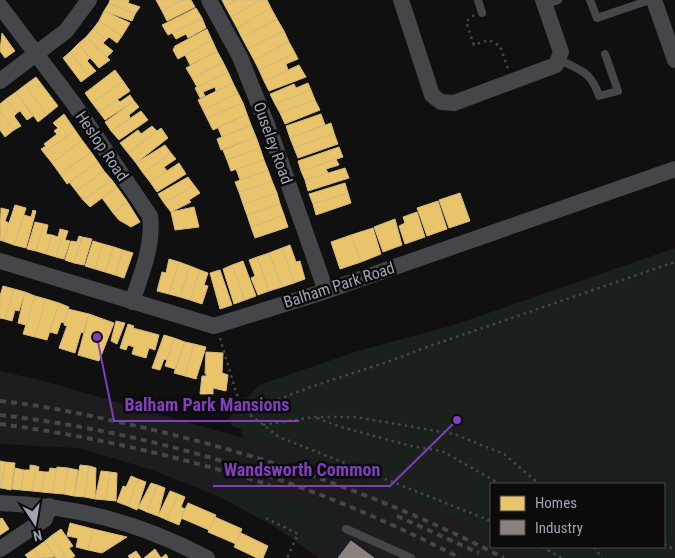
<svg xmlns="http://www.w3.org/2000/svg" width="675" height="558" font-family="'Roboto Condensed',sans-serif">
<rect width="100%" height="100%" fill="#101011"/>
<path fill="#1d1d1f" d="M0,371L43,381L243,438L264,440L491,534V547H517L538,558H319L313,554L340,518L229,480L220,497L149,469L79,448L0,444Z"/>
<path fill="#1a211c" d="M675,248V558H538L517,547H664V484H491V534L264,440L243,438L241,429L232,426L228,419L238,408L236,401L248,397L259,385L358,351L454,325Z
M229,480L341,518L313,554L277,528L220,497Z"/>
<path fill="#e9c46a" stroke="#d3ba80" d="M110,0H129L128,3L140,7L135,14L109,3Z
M156,0H183L162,11Z
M183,0H191L195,7L167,21L162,11Z
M222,0H237L225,6Z
M237,0H260L231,17L225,6Z
M260,0H267L271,8L237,28L231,17Z
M109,3L135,14L132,21L104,11Z
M196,8L202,18L168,35L162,25Z
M271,8L277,19L242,38L237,28Z
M104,11L130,23L122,36L99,21Z
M202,18L206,28L188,38L186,34L176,39L172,33Z
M277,19L284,31L248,49L242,38Z
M99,21L122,36L117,43L109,37L106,40L93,29Z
M93,29L106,40L103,43L113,51L107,57L86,37Z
M207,29L212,40L178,59L173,50L175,46Z
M284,31L289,42L254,60L248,49Z
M2,33L15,51L5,58L0,51Z
M86,37L110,60L99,68L78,44Z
M212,40L217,51L190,65L185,55Z
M289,42L295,53L259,70L254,60Z
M78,44L90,58L87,61L96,71L89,76L70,52Z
M217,51L223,62L192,78L186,68Z
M70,52L89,76L81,82L63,58Z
M295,53L298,59L286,64L288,70L264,81L259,70Z
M223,62L228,72L197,87L192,78Z
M299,65L306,77L269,91L264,81Z
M115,70L123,81L92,103L85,93Z
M228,72L233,83L216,91L215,87L203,92L205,96L200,98L195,88Z
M36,77L58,106L47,115L25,85Z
M123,81L130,91L99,112L92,103Z
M233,83L238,93L203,110L198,100Z
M308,83L311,90L275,104L270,94L294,84L296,88Z
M25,85L47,115L38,122L16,92Z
M311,90L315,100L280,113L275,104Z
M16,92L33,116L27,120L20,111L17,113L6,99Z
M238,93L243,103L207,118L203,110Z
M130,95L134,101L105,120L99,112L117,99L120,102Z
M6,99L17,113L14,116L21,126L14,130L0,111V104Z
M315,100L320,110L285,124L280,113Z
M134,101L139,107L129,115L130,118L111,131L105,122Z
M243,103L247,114L213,130L207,118Z
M0,111L14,130L5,137L0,130Z
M141,111L148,120L119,140L111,131Z
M64,114L75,130L44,153L41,149L46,146L44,144L57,134L54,131L58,128L53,123Z
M247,114L251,125L222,137L218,128Z
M321,114L325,125L290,138L286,126Z
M331,123L334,133L294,148L290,138Z
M251,125L256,137L221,150L217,139Z
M152,126L157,131L128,153L120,143L138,130L141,134Z
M161,128L168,138L136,163L128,153Z
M75,130L82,140L52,163L44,153Z
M334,133L338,144L298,158L294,148Z
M256,137L260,148L227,160L223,150Z
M82,140L91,152L60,174L52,163Z
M165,145L171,153L143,173L136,163Z
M339,147L343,157L301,171L298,161Z
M260,148L264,160L231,171L227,160Z
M91,152L98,162L67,184L60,174Z
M171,153L176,159L164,167L167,171L150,182L143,173Z
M336,159L339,165L326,169L328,173L305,180L301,171Z
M264,160L268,170L240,180L236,169Z
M98,162L104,171L76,191L69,182Z
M179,163L186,174L157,192L150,182Z
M345,168L349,178L308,191L305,180Z
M268,170L272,181L239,192L235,182Z
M104,171L112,180L83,200L76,191Z
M188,177L194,185L164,203L158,194Z
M112,180L117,187L90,207L83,200Z
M272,181L277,193L243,204L239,192Z
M345,183L348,193L313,204L309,194Z
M194,185L200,193L189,200L191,202L171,212L164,203Z
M117,187L127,201L113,213L102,198Z
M277,193L280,204L247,215L243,204Z
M348,193L351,203L316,215L313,204Z
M460,193L470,221L449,228L439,200Z
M127,201L140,222L131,227L119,220L113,213Z
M438,201L447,229L427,236L417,208Z
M280,204L284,215L251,227L247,215Z
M15,205L26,208L14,245L3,241Z
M194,207L199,227L175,230L171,212Z
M1,208L9,210L5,221L9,223L3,241L0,240Z
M33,210L36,211L26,248L14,245L24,215L31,217Z
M417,212L425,237L405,244L399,226L405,223L403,217Z
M284,215L288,227L255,238L251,227Z
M395,219L402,245L383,252L374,227Z
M35,222L44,224L36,251L27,249Z
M44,224L48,225L46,234L52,235L46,254L36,251Z
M373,228L381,254L361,262L351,235Z
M60,229L64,230L56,257L46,254L52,235L58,237Z
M64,230L68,231L65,240L70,241L64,259L56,257Z
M351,235L361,262L340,269L331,242Z
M79,236L82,237L74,263L65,260L71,241L77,242Z
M82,237L92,239L84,265L74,263Z
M93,241L103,244L95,269L85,266Z
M103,244L114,247L105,272L95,269Z
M290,245L296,262L300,261L305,279L294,283L282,248Z
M114,247L123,250L115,275L105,272Z
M282,248L294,283L282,287L269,253Z
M123,250L133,253L124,278L115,275Z
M269,253L282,287L269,291L257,257Z
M257,257L269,291L258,295L251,278L255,276L249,260Z
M169,259L179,262L169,294L157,291L162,272L166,273Z
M243,261L256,296L245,300L232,265Z
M179,262L190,266L180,297L169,294Z
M232,265L245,300L234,304L223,269Z
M190,266L200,270L190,300L180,297Z
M200,270L208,273L204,285L208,286L202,304L190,300Z
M220,270L232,305L220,309L210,273Z
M3,286L14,289L5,319L0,318V296Z
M14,289L25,292L19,311L15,310L12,321L5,319Z
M25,292L35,296L26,325L18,323Z
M35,296L46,299L35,337L23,334Z
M46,299L59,303L47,340L35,337Z
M59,303L69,307L64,323L61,322L57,334L50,332Z
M68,309L89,314L83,333L81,332L75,353L59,348L67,326L64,325Z
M89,314L114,323L99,361L78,355Z
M116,321L125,323L117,344L111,341Z
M128,324L134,326L133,328L159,335L155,350L149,348L146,358L132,354L134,347L128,345L126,350L120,348Z
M164,335L174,338L167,360L164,359L160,370L152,368Z
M174,338L185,342L175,369L165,366Z
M185,342L194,344L185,376L174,373Z
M194,344L206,347L196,379L185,376Z
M206,352L223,353L222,373L228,375L226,391L213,388V394H200L202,376H207L205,373Z
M0,461L5,462L1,488H0Z
M5,462L15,463L11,490L1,488Z
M30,465L36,466L32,491L21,490L24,470H30Z
M80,465L89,466L85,497L74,496Z
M36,466L39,467L38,471L45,472L42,492L32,491Z
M89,466L96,468L95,499L85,497Z
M57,467L68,468L64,494L52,493Z
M15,468L24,470L21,490L12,489Z
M50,468L57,469L52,493L42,492L45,472H49Z
M68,468L78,470L74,496L64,494Z
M101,471L110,472L106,500L95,499Z
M110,472L117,473L116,501L106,500Z
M131,476L138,479L128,506L117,502L123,486L126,487Z
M138,479L146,482L137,510L128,506Z
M151,483L157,485L147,512L138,508Z
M157,485L165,488L158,516L147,512Z
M170,491L178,494L167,520L158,516Z
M178,494L185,497L181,507L185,509L179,525L167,520Z
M188,503L216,515L209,530L181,518Z
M215,517L242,529L236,544L208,532Z
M2,518L9,529L0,535V519Z
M70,523L93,529L88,550L76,547L78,538L67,536Z
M61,529L73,546L69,548L75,556L72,558H66L51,536Z
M93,529L127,537L102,553L88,550Z
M241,533L268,546L263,558H257L234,547Z
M51,536L66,558H56L45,541Z
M45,541L55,557L40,558L34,549Z
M34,549L40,558H28L25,555Z
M155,549L161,558L166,554L168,558H144Z
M136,551L141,558H130L128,556Z"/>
<path fill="#8a817c" stroke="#918c8c" d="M351,541L374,558H338Z"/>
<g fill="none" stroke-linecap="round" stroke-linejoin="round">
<path stroke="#46464b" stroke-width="2.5" stroke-dasharray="2.5 4" stroke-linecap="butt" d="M474,15L466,22L474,45L489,40L500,46L508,69
M220,338L240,405L249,414L279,437L491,521
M249,414C303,384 364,373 421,349L675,262
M317,418L341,427L411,446L442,451L500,484
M263,425L314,417H356L454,434L504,454L539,484
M266,518L298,534L287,558
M664,544L675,550
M542,547L562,558
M594,547L602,558"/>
<path stroke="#454649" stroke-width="8" d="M478,0L482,13
M590,0L597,18L650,0
M545,5L558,0
M560,60C582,71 591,72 599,96L618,91L605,54
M346,529L411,558"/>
<path stroke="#454649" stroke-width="16" d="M209,0L240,57L273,140L326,291
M401,0L432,95L441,102L454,103L556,65L561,52L543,0
M654,0L675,60
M0,6L74,104L150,216C154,244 141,275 132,302
M0,81L66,31L89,0
M0,261L214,326L326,291L675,169
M0,503C76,506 139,522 207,558
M0,549L45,519L49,506"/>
<path stroke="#45464a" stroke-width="4" stroke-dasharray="6 5" stroke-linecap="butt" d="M0,401C49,406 97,417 145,428C270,457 390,499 504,558
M0,415C159,433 318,484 460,558
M0,424C92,436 182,457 270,485
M397,516L479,553"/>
</g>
<g text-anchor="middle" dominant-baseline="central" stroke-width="5" stroke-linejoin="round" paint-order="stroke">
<g font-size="16" fill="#a0a4b3" stroke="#0b0b0c">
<text transform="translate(273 143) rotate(70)">Ouseley Road</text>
<text transform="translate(102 146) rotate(56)">Heslop Road</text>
<text transform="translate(339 285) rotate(-18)">Balham Park Road</text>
</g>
</g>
<path fill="none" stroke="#813ebd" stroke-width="2" d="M97 337L114 421H299M457 420L390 486H213"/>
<g fill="#813ebd" stroke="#0b0b0c" stroke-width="2">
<circle cx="97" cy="337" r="5"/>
<circle cx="457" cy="420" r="5"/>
</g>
<g font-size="18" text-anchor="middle" font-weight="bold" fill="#813ebd" stroke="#0b0b0c" stroke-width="5" stroke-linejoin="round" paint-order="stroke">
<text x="207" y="411">Balham Park Mansions</text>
<text x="302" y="476">Wandsworth Common</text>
</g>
<rect x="490" y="483" width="175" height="65" fill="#0b0b0c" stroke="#47484f"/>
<rect x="500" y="496" width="25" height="15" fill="#e9c46a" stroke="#47484f"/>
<text x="535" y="508" font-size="15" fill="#a0a4b3">Homes</text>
<rect x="500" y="520" width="25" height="15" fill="#8a817c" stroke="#47484f"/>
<text x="535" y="533" font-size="15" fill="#a0a4b3">Industry</text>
<g transform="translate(35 523) rotate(168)" stroke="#0b0b0c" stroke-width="4" paint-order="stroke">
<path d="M0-4L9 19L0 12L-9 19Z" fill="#a0a4b3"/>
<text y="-8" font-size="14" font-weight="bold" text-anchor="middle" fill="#a0a4b3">N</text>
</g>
</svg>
